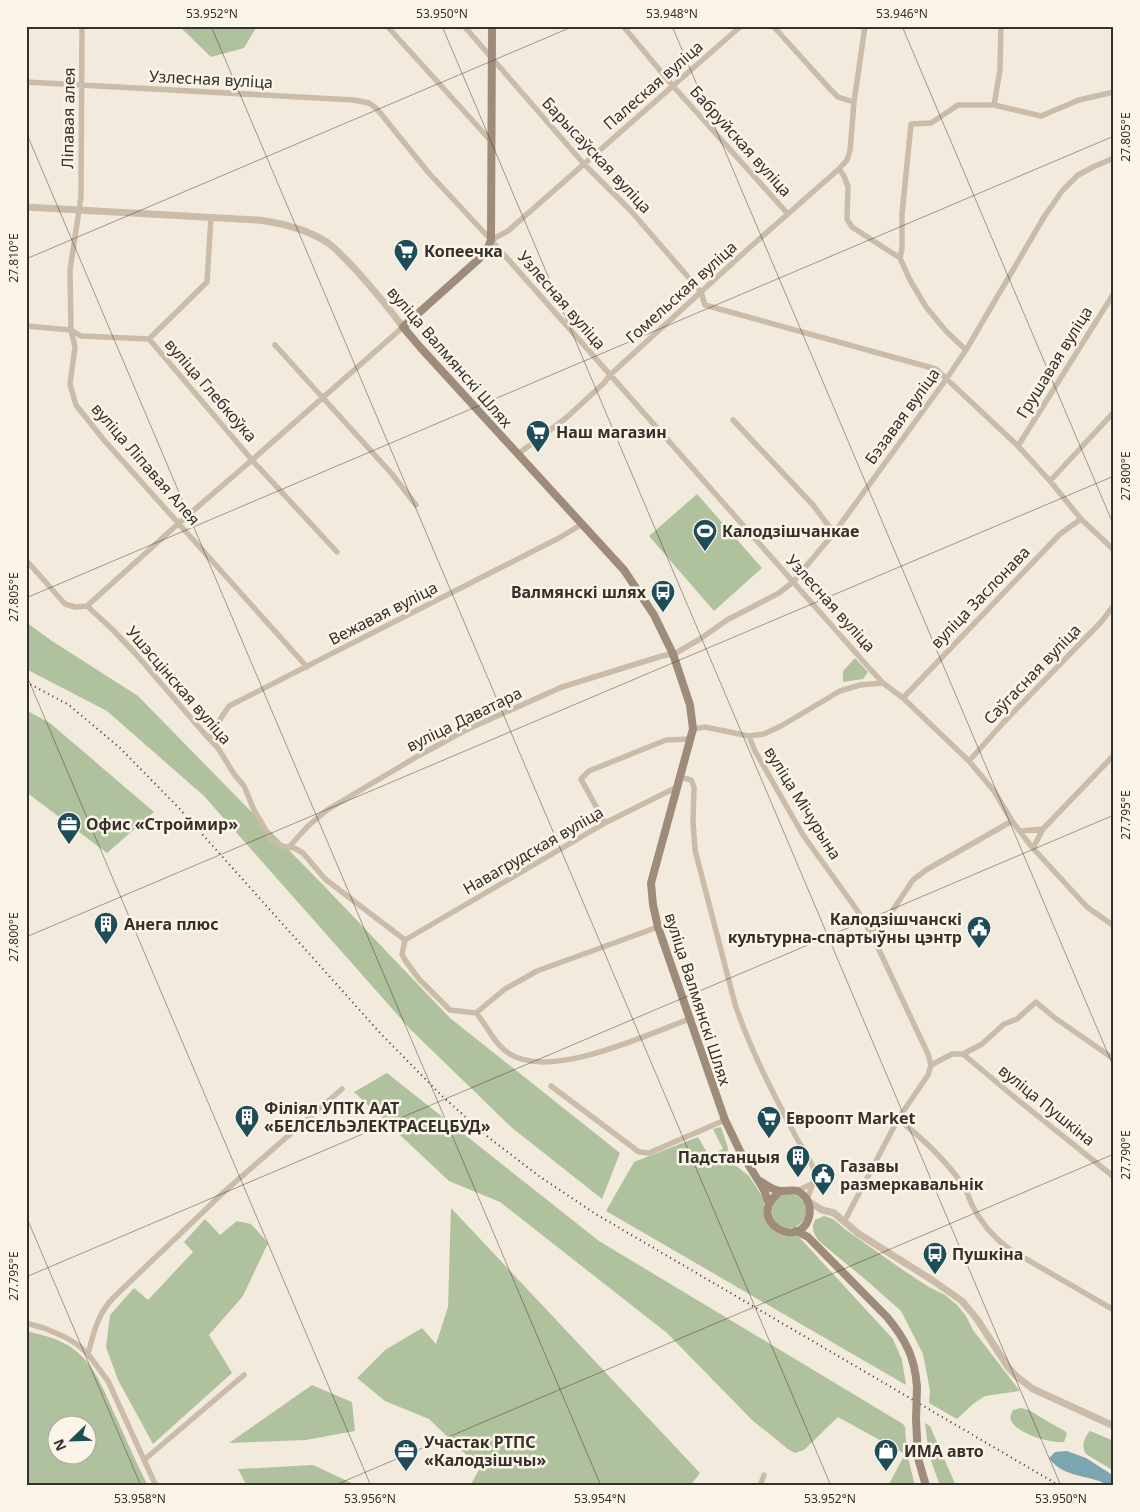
<svg xmlns="http://www.w3.org/2000/svg" width="1140" height="1512" font-family="'Noto Sans',sans-serif">
<rect width="100%" height="100%" fill="#f2ebdd"/>
<path fill="#b0c19d" fill-rule="evenodd" d="M179,26H257L244,48L211,57Z
M697,494L762,568L714,611L649,536Z
M26,622L52,641L138,696L326,888L450,1018L620,1153L602,1199L511,1127L410,1029L204,796L107,711L26,669Z
M855,658L868,672L863,679L843,682V671Z
M26,710L50,723L154,812L107,853L26,792Z
M387,1073L599,1241L903,1424L905,1427L907,1453L915,1486H888L905,1454L838,1417L804,1450L795,1453L788,1449L752,1420L667,1333L500,1202L449,1181L354,1092Z
M721,1127L728,1148L727,1154L730,1161L749,1176L764,1199V1212L769,1226L781,1235L788,1236L795,1235L800,1238L893,1339L902,1360L906,1385L606,1211L634,1162L698,1137L709,1156L723,1149L713,1129Z
M772 1211a17 17 0 1 1 34 0a17 17 0 1 1-34 0Z
M451,1208L700,1473L690,1486H470L480,1468L429,1419L385,1401L357,1378L385,1350L422,1328L436,1344L448,1307Z
M824,1216L833,1219L846,1230L903,1270L929,1287L945,1295L957,1305L966,1316L973,1330L1020,1391L985,1396L973,1404L957,1419L929,1403L930,1391L923,1354L901,1311L866,1280L820,1242C815,1236 810,1229 815,1220Z
M205,1219L220,1235L237,1221L251,1224L268,1243L243,1296L209,1335L232,1373L153,1444L118,1380L106,1347L110,1315L134,1288L148,1300L193,1252L184,1242Z
M26,1331C43,1335 62,1339 76,1351C97,1368 106,1396 117,1419C127,1442 137,1464 148,1486H26ZM58,1424H88V1454H58Z
M312,1385L352,1402L355,1431L306,1440L229,1443Z
M1021,1408L1029,1410L1047,1421L1065,1431L1067,1434L1064,1442C1052,1444 1018,1434 1012,1422C1009,1418 1011,1414 1013,1410Z
M925,1423L930,1426L956,1486H940L929,1455Z
M1090,1431L1114,1441V1471L1086,1454C1081,1447 1084,1437 1090,1431Z
M313,1465L358,1486H247L238,1469Z"/>
<path fill="#7ca6af" d="M1067,1451L1086,1458L1114,1476V1486C1108,1486 1104,1483 1099,1481C1081,1475 1061,1475 1049,1458L1055,1452Z"/>
<g fill="none" stroke-linecap="round" stroke-linejoin="round">
<path stroke="#cabca8" stroke-width="5.5" d="M82,26L81,197L70,270L71,330L75,347L70,384L76,405L103,439L307,667
M387,26L491,141
M464,26L584,164L631,211L701,292L705,305L936,369L1018,446L1050,481L1081,519L1114,550
M623,26L673,86L788,214
M773,26L830,89L838,97L854,102
M26,82L354,100L369,103L377,109L428,172L491,240L871,670L883,683L903,698L969,761L994,791L1012,821L1031,846L1087,907L1114,926
M994,105L1000,70L1001,26
M839,169L844,176L848,187L847,219L852,227L900,258
M491,240L508,231L741,26
M26,326L71,330L81,336L149,339L207,282L211,217
M149,339L252,460L337,552
M275,345L392,474L416,505
M966,350L946,331L926,307L910,280L900,258L902,248V214L911,124L931,123L958,105H994L1041,116L1079,100L1114,92
M733,420L813,505L834,533
M1018,446L1114,293
M518,454L566,418L604,383L610,375L748,249L839,169L847,160L850,151L854,102L865,26
M1050,481L1114,412
M26,560L65,604L75,607L87,606L111,628L134,652L203,732L218,748L234,774L244,786L254,810L272,841L282,846L294,848L303,853L325,879L405,940L402,954L405,960L419,979L450,1010L476,1013C488,1026 494,1045 510,1054C551,1080 647,1035 689,1019
M87,606L179,523L252,460L403,327
M903,698L1060,534L1081,519
M693,729L705,727L749,736L764,734L781,726L840,691L860,685L883,683
M749,736L755,751L803,835L857,910L872,935L928,1054L931,1065
M210,739L221,718L229,706L559,538L582,524
M969,761L1003,723L1102,621L1114,605
M680,777L691,780L694,787L693,822L695,850L735,1004C750,1049 772,1091 794,1133C798,1142 815,1166 815,1174C815,1180 809,1193 807,1200
M605,823L581,779L589,771L666,740L691,739
M1020,831L1043,829
M289,847L308,826L327,810L418,756L468,729L562,687L662,656L676,653L700,639L727,620L779,593L793,582L834,533L947,378L966,350L1044,217L1062,191L1078,175L1093,167L1114,158
M1033,848L1043,829L1114,755
M872,935L886,920L913,880L926,870L1012,821
M405,940L605,823L677,787
M476,1013L505,989L537,971L658,927
M963,1054L1013,1096L1114,1177
M551,1086L639,1152L649,1153L725,1120
M898,1119C922,1138 945,1159 962,1184C967,1190 969,1198 972,1205C981,1223 993,1237 1009,1249L1114,1310
M796,1191L812,1184
M844,1222L898,1119L928,1075L931,1065L952,1054H963L982,1044L1004,1024L1017,1019L1036,1002L1055,1018L1114,1059
M26,1323L44,1328L65,1337L78,1345L88,1354L108,1381L156,1486
M88,1354C94,1332 97,1315 113,1298L225,1191L342,1089
M144,1460L244,1375
M760,1486L764,1475"/>
<path stroke="#cabca8" stroke-width="7" d="M26,207L258,220C282,223 307,229 328,243C338,250 347,261 356,270C372,288 388,307 403,327
M808,1201L822,1210L834,1213L859,1234L932,1280L962,1301L977,1319L1008,1367L1016,1376L1033,1389L1114,1426"/>
<path stroke="#9e8b7a" stroke-width="8" d="M492,26L491,240L488,247L480,258L403,327L420,347L624,570L654,615L673,654L690,705L693,729L651,883L653,905L658,927L725,1120L740,1151L764,1190L769,1204
M760,1181C766,1185 774,1191 781,1191C790,1191 796,1188 803,1195C809,1200 811,1209 809,1217C799,1253 742,1218 781,1191
M796,1231L808,1237L887,1317C906,1340 915,1358 917,1387
M916,1419L918,1458L926,1486"/>
<path stroke="#372f29" stroke-width="2" stroke-dasharray="1 4" stroke-linecap="butt" d="M26,682L69,705L120,748L177,806L381,1034L442,1096L488,1137L539,1176L594,1213L1060,1486"/>
<path stroke="#9e8b7a" stroke-width="8" d="M916,1419L917,1387"/>
</g>
<path fill="none" stroke="#372f29" stroke-width="1" stroke-opacity="0.45" d="M211,26L831,1486M442,26L1061,1486M672,26L1114,1068M902,26L1114,526M26,132L601,1486M26,259L574,26M26,598L1114,136M26,674L371,1486M26,937L1114,476M26,1216L141,1486M26,1277L1114,815M333,1486L1114,1154"/>
<defs>
<symbol id="supermarket-pin" viewBox="-11 -11 22 30"><path d="M0 17L-7.5 6A9.5 9.5 0 1 1 7.5 6Z" fill="#1e4d58" stroke="#faf4e9"/><path d="M-6-5.5h2.5l.6 2H6L4.5 2H-2.5L-4.4-4H-6ZM-1.5 3.2a1.3 1.3 0 1 0 .1 0ZM3 3.2a1.3 1.3 0 1 0 .1 0Z" fill="#fff"/></symbol>
<symbol id="stadium-pin" viewBox="-11 -11 22 30"><path d="M0 17L-7.5 6A9.5 9.5 0 1 1 7.5 6Z" fill="#1e4d58" stroke="#faf4e9"/><path d="M0-5a6.5 5 0 1 0 0 10a6.5 5 0 1 0 0-10ZM-3.5-1.8h7v3.6h-7Z" fill="#fff"/></symbol>
<symbol id="bus-pin" viewBox="-11 -11 22 30"><path d="M0 17L-7.5 6A9.5 9.5 0 1 1 7.5 6Z" fill="#1e4d58" stroke="#faf4e9"/><path d="M-5-6H5V4H4V6H2V4H-2V6H-4V4H-5ZM-3.5-4V0h7V-4ZM-3.5 1.2v1.5H-2V1.2ZM2 1.2v1.5H3.5V1.2Z" fill="#fff"/></symbol>
<symbol id="office-pin" viewBox="-11 -11 22 30"><path d="M0 17L-7.5 6A9.5 9.5 0 1 1 7.5 6Z" fill="#1e4d58" stroke="#faf4e9"/><path d="M-6-3h4V-5.5h4V-3h4V5H-6ZM-1-4.5V-3h2v-1.5ZM-6 0V1H6V0Z" fill="#fff"/></symbol>
<symbol id="building-pin" viewBox="-11 -11 22 30"><path d="M0 17L-7.5 6A9.5 9.5 0 1 1 7.5 6Z" fill="#1e4d58" stroke="#faf4e9"/><path d="M-4-6H4V6H1V3H-1V6H-4ZM-2.5-4.3h1.7v1.8h-1.7ZM.8-4.3h1.7v1.8H.8ZM-2.5-1h1.7V.8h-1.7ZM.8-1h1.7V.8H.8Z" fill="#fff"/></symbol>
<symbol id="civic-pin" viewBox="-11 -11 22 30"><path d="M0 17L-7.5 6A9.5 9.5 0 1 1 7.5 6Z" fill="#1e4d58" stroke="#faf4e9"/><path d="M-.6-6.5H3V-4.5H.6V-3L4-1V1h2V6H-6V1h2V-1L-.6-3ZM-1.2 2.5V6h2.4V2.5Z" fill="#fff"/></symbol>
<symbol id="shop-pin" viewBox="-11 -11 22 30"><path d="M0 17L-7.5 6A9.5 9.5 0 1 1 7.5 6Z" fill="#1e4d58" stroke="#faf4e9"/><path d="M-5-2.5h2.3a2.7 3.5 0 0 1 5.4 0H5L5.5 6h-11ZM-1.5-2.5h3a1.5 2.3 0 0 0-3 0Z" fill="#fff"/></symbol>
</defs>
<g fill-rule="evenodd">
<use href="#supermarket-pin" x="392" y="237" width="28" height="38"/>
<use href="#supermarket-pin" x="524" y="418" width="28" height="38"/>
<use href="#stadium-pin" x="691" y="517" width="28" height="38"/>
<use href="#bus-pin" x="649" y="578" width="28" height="38"/>
<use href="#office-pin" x="55" y="810" width="28" height="38"/>
<use href="#building-pin" x="92" y="910" width="28" height="38"/>
<use href="#civic-pin" x="965" y="914" width="28" height="38"/>
<use href="#building-pin" x="233" y="1103" width="28" height="38"/>
<use href="#supermarket-pin" x="755" y="1104" width="28" height="38"/>
<use href="#building-pin" x="784" y="1143" width="28" height="38"/>
<use href="#civic-pin" x="809" y="1161" width="28" height="38"/>
<use href="#bus-pin" x="921" y="1240" width="28" height="38"/>
<use href="#office-pin" x="392" y="1437" width="28" height="38"/>
<use href="#shop-pin" x="872" y="1437" width="28" height="38"/>
</g>
<g text-anchor="middle" dominant-baseline="central" stroke-width="5" stroke-linejoin="round" paint-order="stroke">
<g font-size="16" fill="#372f29" stroke="#faf4e9">
<text transform="translate(211 79) rotate(3)">Узлесная вуліца</text>
<text transform="translate(653 85) rotate(-41)">Палеская вуліца</text>
<text transform="translate(68 118) rotate(-89)">Ліпавая алея</text>
<text transform="translate(741 141) rotate(48)">Бабруйская вуліца</text>
<text transform="translate(597 155) rotate(47)">Барысаўская вуліца</text>
<text transform="translate(681 292) rotate(-42)">Гомельская вуліца</text>
<text transform="translate(562 300) rotate(49)">Узлесная вуліца</text>
<text transform="translate(450 357) rotate(49)">вуліца Валмянскі Шлях</text>
<text transform="translate(1054 362) rotate(-58)">Грушавая вуліца</text>
<text transform="translate(211 390) rotate(49)">вуліца Глебкоўка</text>
<text transform="translate(902 416) rotate(-54)">Бэзавая вуліца</text>
<text transform="translate(146 464) rotate(49)">вуліца Ліпавая Алея</text>
<text transform="translate(980 597) rotate(-46)">вуліца Заслонава</text>
<text transform="translate(831 603) rotate(48)">Узлесная вуліца</text>
<text transform="translate(383 613) rotate(-27)">Вежавая вуліца</text>
<text transform="translate(1032 674) rotate(-46)">Саўгасная вуліца</text>
<text transform="translate(179 685) rotate(49)">Ушэсцінская вуліца</text>
<text transform="translate(464 719) rotate(-26)">вуліца Даватара</text>
<text transform="translate(803 803) rotate(58)">вуліца Мічурына</text>
<text transform="translate(533 850) rotate(-30)">Навагрудская вуліца</text>
<text transform="translate(698 999) rotate(72)">вуліца Валмянскі Шлях</text>
<text transform="translate(1047 1105) rotate(39)">вуліца Пушкіна</text>
</g>
<g font-size="16" font-weight="bold" fill="#372f29" stroke="#faf4e9" text-anchor="start">
<text x="424" y="251">Копеечка</text>
<text x="556" y="432">Наш магазин</text>
<text x="722" y="531">Калодзішчанкае</text>
<text x="646" y="592" text-anchor="end">Валмянскі шлях</text>
<text x="86" y="824">Офис «Строймир»</text>
<text x="962" y="919" text-anchor="end">Калодзішчанскі<tspan x="962" dy="18">культурна-спартыўны цэнтр</tspan></text>
<text x="124" y="924">Анега плюс</text>
<text x="264" y="1108">Філіял УПТК ААТ<tspan x="264" dy="18">«БЕЛСЕЛЬЭЛЕКТРАСЕЦБУД»</tspan></text>
<text x="786" y="1118">Евроопт Market</text>
<text x="780" y="1157" text-anchor="end">Падстанцыя</text>
<text x="840" y="1166">Газавы<tspan x="840" dy="18">размеркавальнік</tspan></text>
<text x="952" y="1254">Пушкіна</text>
<text x="424" y="1442">Участак РТПС<tspan x="424" dy="18">«Калодзішчы»</tspan></text>
<text x="904" y="1451">ИМА авто</text>
</g>
</g>
<rect width="1140" height="1512" fill="none" stroke="#faf4e9" stroke-width="55"/>
<g transform="translate(72 1440) rotate(247)"><circle r="24" fill="#faf4e9" stroke="#aca59c"/>
<path d="M0-4L9 19L0 12L-9 19Z" fill="#1e4d58"/>
<text y="-8" font-size="14" font-weight="bold" text-anchor="middle" fill="#372f29">N</text>
</g>
<rect x="28" y="28" width="1084" height="1456" fill="none" stroke="#372f29" stroke-width="2"/>
<g font-size="12" text-anchor="middle" fill="#372f29">
<text x="212" y="18">53.952°N</text>
<text x="442" y="18">53.950°N</text>
<text x="672" y="18">53.948°N</text>
<text x="902" y="18">53.946°N</text>
<text transform="translate(1126 137) rotate(-90)" y="4">27.805°E</text>
<text transform="translate(14 258) rotate(-90)" y="4">27.810°E</text>
<text transform="translate(1126 476) rotate(-90)" y="4">27.800°E</text>
<text transform="translate(14 597) rotate(-90)" y="4">27.805°E</text>
<text transform="translate(1126 815) rotate(-90)" y="4">27.795°E</text>
<text transform="translate(14 937) rotate(-90)" y="4">27.800°E</text>
<text transform="translate(1126 1155) rotate(-90)" y="4">27.790°E</text>
<text transform="translate(14 1276) rotate(-90)" y="4">27.795°E</text>
<text x="140" y="1503">53.958°N</text>
<text x="370" y="1503">53.956°N</text>
<text x="600" y="1503">53.954°N</text>
<text x="830" y="1503">53.952°N</text>
<text x="1061" y="1503">53.950°N</text>
</g>
</svg>
